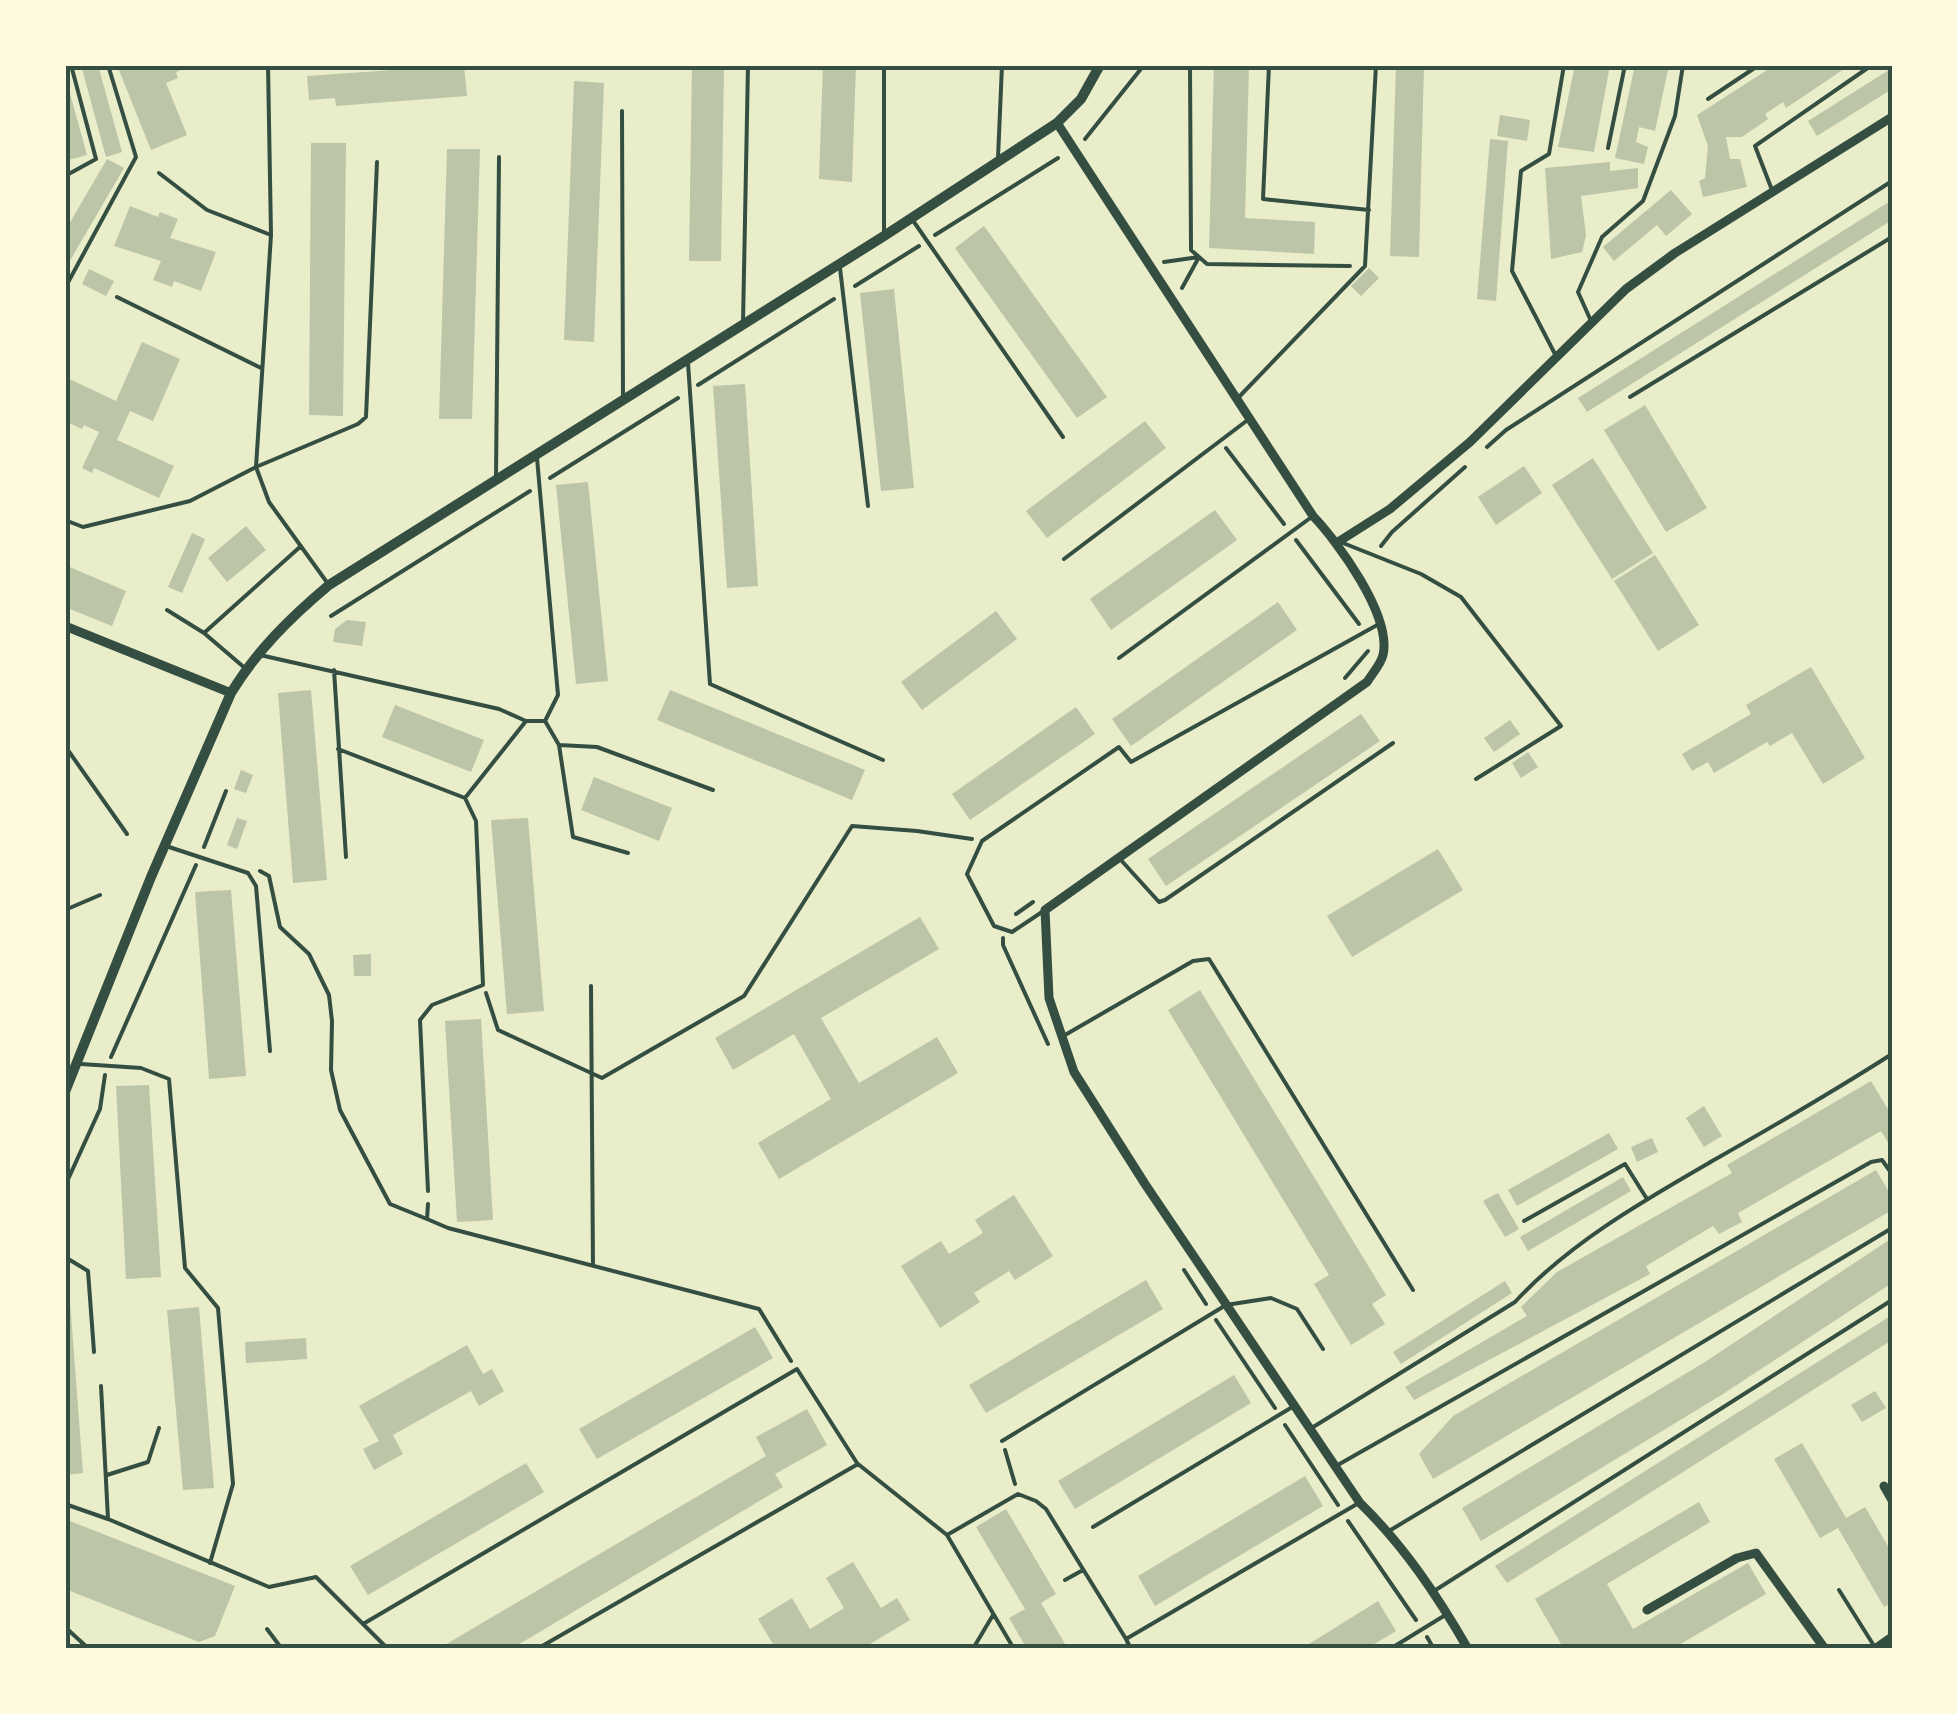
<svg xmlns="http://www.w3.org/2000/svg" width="1957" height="1714" font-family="'IBM Plex Sans',sans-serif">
<rect width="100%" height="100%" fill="#e9edc9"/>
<path fill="#bcc5a7" d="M81,65H98L122,152L106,157Z
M117,65H195L176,72L178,78L166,83L187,135L151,150Z
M464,65L467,96L336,106L335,98L309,100L307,76Z
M692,65H724L721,261H689Z
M823,65H856L852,182L819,179Z
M1214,65H1249L1245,218L1315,222L1314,254L1209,248Z
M1396,65H1424L1419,257L1390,256Z
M1575,65H1610L1594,152L1558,147Z
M1635,65H1669L1655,131L1639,127L1636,142L1648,147L1644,164L1615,158Z
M1775,65H1850L1786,108L1783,102L1765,114L1768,119L1742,137H1726L1730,159H1740L1747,187L1703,197L1699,181L1705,178L1708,146L1697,115Z
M1892,68V89L1817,136L1808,121Z
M66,79L87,155L65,161V80Z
M574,81L604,83L594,342L564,340Z
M1500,115L1530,120L1527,141L1497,136Z
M1490,139L1508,141L1496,301L1477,299Z
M311,143H346L343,416L309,415Z
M447,149H480L472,419H439Z
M107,159L124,168L68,264L65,262V231Z
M1610,162V171L1638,168V188L1581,196L1586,235L1582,252L1551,259L1545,168Z
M1671,190L1692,214L1666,236L1657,225L1614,261L1603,247Z
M1892,200V220L1587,412L1578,398Z
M130,206L158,217L160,212L178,219L170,238L216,252L201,291L174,281L172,287L153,280L161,261L114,246Z
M984,226L1107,397L1077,418L955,248Z
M1369,268L1379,278L1361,296L1351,286Z
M89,269L114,281L106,296L82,284Z
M894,289L914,488L881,491L860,293Z
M142,342L180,359L153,421L130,411L117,440L174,466L159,498L94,468L92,473L82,468L99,432L84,425L82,429L65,421V377L116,401Z
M745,384L758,586L727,588L713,386Z
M1645,405L1707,508L1666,532L1604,430Z
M1145,421L1166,448L1047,538L1026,511Z
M1593,458L1653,553L1612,579L1552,485Z
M1524,466L1542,493L1496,525L1478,497Z
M588,482L608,681L576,684L556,485Z
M1215,510L1237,540L1111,630L1090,599Z
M246,526L266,550L227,582L208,558Z
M192,533L205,539L182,593L168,587Z
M1655,555L1699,625L1658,651L1614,581Z
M65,565L126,591L112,626L65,607Z
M1278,602L1297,630L1131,746L1112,719Z
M996,611L1017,639L922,710L901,682Z
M347,620L366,622L362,646L333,642L335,629Z
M1811,667L1865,758L1823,784L1792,733L1770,746L1767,742L1714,773L1708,762L1692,771L1682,754L1751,714L1746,705Z
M311,690L327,880L293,883L278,693Z
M670,690L865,770L852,800L657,720Z
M395,705L484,740L471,772L382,737Z
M1076,707L1095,734L970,820L952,794Z
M1361,714L1380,741L1166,886L1148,859Z
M1510,720L1520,734L1494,752L1484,738Z
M1528,752L1538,767L1521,778L1512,763Z
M241,770L253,775L246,793L234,789Z
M594,777L672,808L659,841L581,810Z
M237,818L247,821L237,849L227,845Z
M528,818L544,1011L507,1014L491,820Z
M1438,849L1463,890L1352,957L1327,916Z
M231,890L246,1076L209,1079L195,892Z
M920,917L939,949L821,1018L859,1083L937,1037L958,1073L779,1179L758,1143L831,1099L794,1034L733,1070L715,1038Z
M371,954V976H354L353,955Z
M1200,990L1386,1295L1372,1304L1385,1324L1351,1345L1314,1284L1329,1275L1168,1010Z
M481,1019L493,1220L457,1222L445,1021Z
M1871,1081L1892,1116V1149L1881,1131L1738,1213L1742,1222L1719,1234L1713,1226L1646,1266L1650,1274L1414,1400L1405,1387L1527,1316L1521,1307L1557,1272L1732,1173L1727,1165Z
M149,1085L161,1277L126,1279L116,1086Z
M1704,1106L1722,1136L1704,1147L1686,1118Z
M1609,1133L1618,1149L1517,1206L1508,1190Z
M1652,1138L1658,1152L1637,1162L1631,1147Z
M1876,1170L1892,1197V1210L1433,1479L1419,1454L1453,1416Z
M1623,1177L1631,1191L1528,1251L1520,1237Z
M1498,1193L1519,1229L1505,1237L1483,1201Z
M1014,1195L1053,1256L1015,1280L1009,1271L974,1293L980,1302L940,1328L901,1266L941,1241L949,1254L983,1233L975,1220Z
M1892,1238V1283L1723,1394L1481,1541L1462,1508L1705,1362Z
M1146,1280L1163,1309L986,1413L969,1385Z
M1505,1281L1512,1293L1401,1364L1393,1352Z
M65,1288H69L83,1473L65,1475Z
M199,1307L214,1488L183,1490L167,1310Z
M1892,1315V1340L1507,1583L1495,1566Z
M755,1327L773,1358L597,1459L579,1429Z
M306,1338L307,1359L246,1363L245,1342Z
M467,1345L483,1374L492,1369L504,1391L479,1406L471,1391L393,1435L403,1454L374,1470L363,1449L379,1441L359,1406Z
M1234,1375L1251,1403L1075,1509L1058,1481Z
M1875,1391L1886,1408L1862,1422L1851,1405Z
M807,1409L827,1445L775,1474L783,1487L511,1649H445L443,1646L766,1456L756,1437Z
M1802,1443L1846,1518L1865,1507L1892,1553V1603L1884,1607L1838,1528L1820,1538L1774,1459Z
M526,1463L544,1492L368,1595L350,1566Z
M1305,1476L1323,1506L1155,1606L1138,1576Z
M1699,1502L1710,1522L1607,1584L1633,1629L1748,1563L1766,1594L1672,1649H1564L1535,1599Z
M1006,1509L1056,1594L1041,1603L1068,1649H1027L1009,1618L1025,1609L976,1527Z
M65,1519L235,1586L215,1636L199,1642L65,1589Z
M853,1562L881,1608L897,1598L910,1620L862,1649H776L758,1619L792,1598L810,1629L844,1608L826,1578Z
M1378,1601L1396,1631L1366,1649H1301Z"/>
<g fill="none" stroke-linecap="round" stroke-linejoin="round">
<path stroke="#344e41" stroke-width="4" d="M1190,65L1191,250L1207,264L1350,266
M1085,139L1144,65
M935,235L1058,158
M1164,262L1199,257
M855,286L919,246
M1182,288L1199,257
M698,385L834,299
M1487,447L1506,430L1892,181
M1226,448L1284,524
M550,478L678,398
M1296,540L1359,624
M1381,546L1392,532L1465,467
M331,616L530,491
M1345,678L1368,651
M65,746L127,834
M204,847L226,791
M260,871L269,876L280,927L309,954L329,995L332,1021L331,1070L340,1110L390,1204L427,1219
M65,910L100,895
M1016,914L1033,902
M1003,938V945L1048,1044
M591,986L593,1266
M486,993L498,1030L602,1078L744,996L852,826L917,831L972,839
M111,1057L196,865
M65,1186L100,1109L105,1075
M428,1204L427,1219L448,1228L759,1309L791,1361
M1184,1270L1206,1304
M1216,1320L1275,1408
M1285,1425L1338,1505
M1005,1450L1015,1484
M1348,1521L1416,1620
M1427,1637L1434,1649"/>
<path stroke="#344e41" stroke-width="4" d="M268,65L271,235L256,467L269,502L326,581
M884,65V235
M1269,65L1263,199L1369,210
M1708,99L1759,65
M622,111L623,399
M1608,148L1625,65
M998,158L1002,65
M159,173L207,210L271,235
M65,176L96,159L71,65
M1772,190L1755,146L1872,65
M914,222L1063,437
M840,268L868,506
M65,288L136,157L108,65
M117,297L261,368
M1591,321L1578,292L1602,237L1643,201L1675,116L1683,65
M743,323L748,65
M1556,356L1512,271L1521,171L1549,154L1564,65
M688,363L710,684L883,760
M1630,397L1892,237
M1237,399L1365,266L1376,65H1371
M496,478L499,157
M65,520L83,527L190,501L256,467L358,424L366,417L377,162
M1343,543L1421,574L1461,597L1561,726L1476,779
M1064,559L1249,419
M167,610L204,633L246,669
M204,633L301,546
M260,655L499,709L526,721H545L558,695L537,458
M1119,658L1313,516
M334,670L346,857
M545,721L559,745L573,837L628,853
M559,745L597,747L713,790
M338,749L465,798L526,721
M169,847L248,873L256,886L270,1051
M1120,859L1159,902L1165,900L1393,743
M1042,912L1012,932L994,926L967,874L982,841L1119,747L1131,762L1379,624
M1065,1035L1193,961L1209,959L1413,1290
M81,1064L141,1068L169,1079L185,1268L218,1308L233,1484L210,1563
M428,1191L420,1020L432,1005L483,985L476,821L465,798
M1524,1221L1625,1164L1647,1199
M65,1257L88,1271L94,1352
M101,1386L108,1519
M1310,1429L1515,1302C1570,1242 1645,1200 1714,1160C1774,1126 1834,1091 1892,1054
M1002,1441L1226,1305L1271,1298L1297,1309L1323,1349
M1336,1466L1871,1162L1882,1160L1892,1174
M107,1475L148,1462L159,1428
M65,1504L108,1519L269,1587L316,1577L388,1649
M1093,1527L1294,1406
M1389,1531L1892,1228
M947,1535L1018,1494L1036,1501L1046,1509L1126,1639L1357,1504
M1065,1580L1083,1570
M1839,1590L1876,1649
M1434,1591L1892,1300
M363,1624L797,1369L857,1463
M65,1627L89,1649
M267,1629L282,1649
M1126,1639L1131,1649
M974,1647L993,1615
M537,1649L858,1464L947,1535L1014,1649
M1390,1649L1447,1614"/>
<path stroke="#344e41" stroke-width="9" d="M1057,123L1313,516C1338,542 1392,616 1383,655C1381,664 1372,674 1367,682L1045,910L1049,998L1074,1072L1145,1184L1360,1503C1404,1546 1437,1595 1468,1649
M1338,542L1390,509L1470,442L1626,289L1675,253L1892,117
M65,626L231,693
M1884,1486L1892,1500
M1647,1610L1737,1558L1756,1553L1825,1649
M1875,1649L1892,1637"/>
<path stroke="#344e41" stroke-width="10" d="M65,1092L151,877L231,693C257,650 291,617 329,585L884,236L1057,123L1081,99L1100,65"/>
</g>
<rect width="1957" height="1714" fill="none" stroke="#fefae0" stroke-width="135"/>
<rect x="68" y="68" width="1822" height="1578" fill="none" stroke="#344e41" stroke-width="4"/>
</svg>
